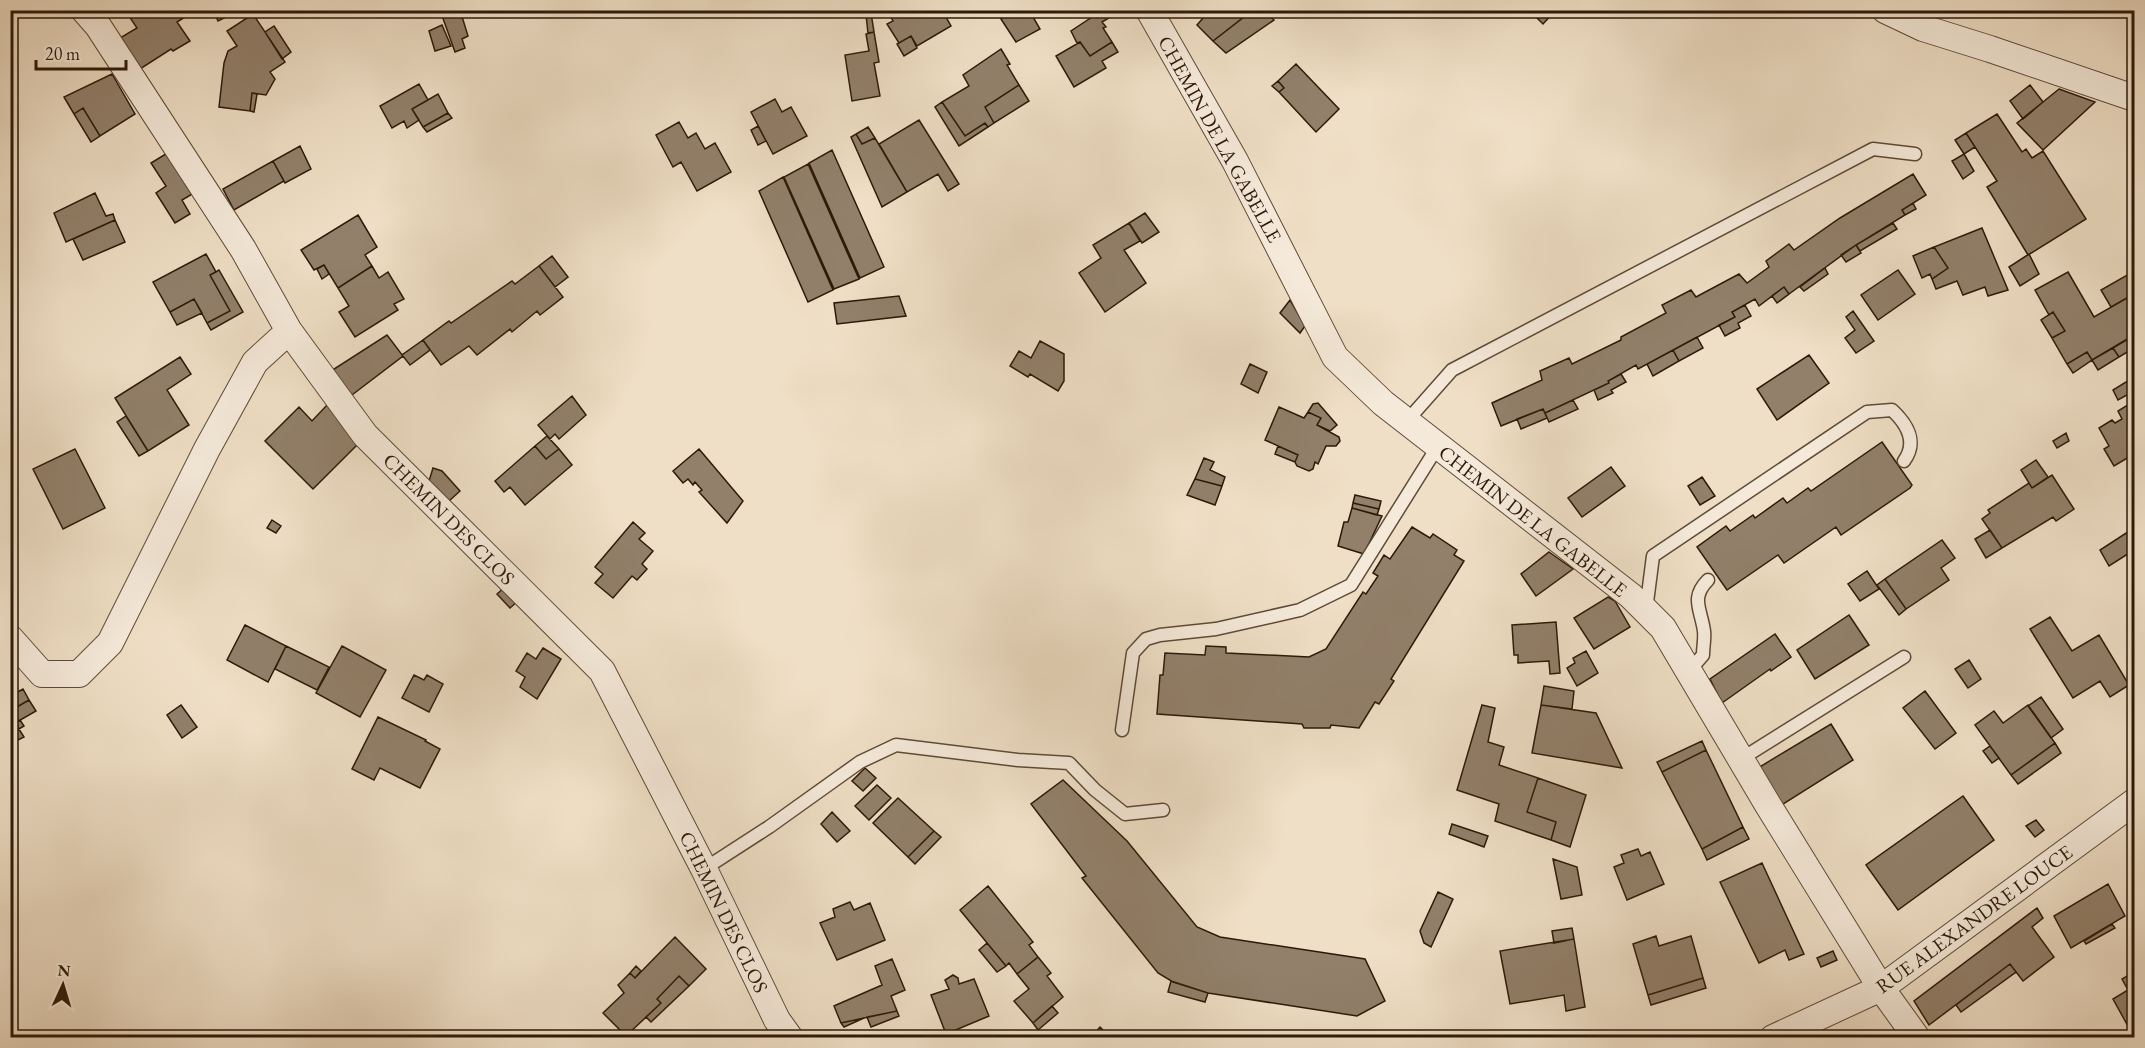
<svg xmlns="http://www.w3.org/2000/svg" width="2145" height="1048" font-family="'EB Garamond',serif">
<rect width="100%" height="100%" fill="#efdfc6"/>
<filter id="stains"><feTurbulence type="fractalNoise" baseFrequency=".00333" numOctaves="4"/><feColorMatrix values="0 0 0 0 .2 0 0 0 0 .09 0 0 0 0 .02 0 0 0 .5 -.17"/></filter>
<radialGradient id="worn" r=".72"><stop offset=".6" stop-color="#630" stop-opacity="0"/><stop offset="1" stop-color="#630" stop-opacity=".3"/></radialGradient>
<path fill="#92806b" stroke="#2d1909" stroke-width="1.5" d="M10,10H23L10,17Z
M125,10H162L179,17L183,15L185,17L177,22L190,41L173,51L171,49L137,71L120,38L137,28Z
M162,10H190L179,17Z
M213,10H240L218,21Z
M440,10H460L468,36L462,39L465,48L455,52Z
M887,10H942L951,26L917,46L911,36L899,43L887,24L893,21Z
M1010,10H1029L1040,29L1016,42L1001,19Z
M1093,10H1122L1102,22L1106,27L1103,28L1112,42L1090,56L1080,42L1077,43L1071,31L1095,15Z
M1210,10H1253L1213,41L1197,25Z
M1253,10H1265L1274,20L1226,53L1213,41Z
M1529,10H1556L1543,24Z
M871,13L874,32L868,33L866,15Z
M253,14L285,62L270,72L275,79L266,95L252,93L250,111L219,107L224,63L228,51L237,46L227,31Z
M442,25L451,46L435,51L429,31Z
M274,26L291,52L282,59L265,32Z
M874,32L879,62L874,63L880,96L852,101L845,55L869,51L866,34Z
M911,36L917,48L904,56L897,44Z
M1080,42L1090,56L1112,42L1118,52L1102,61L1106,68L1074,87L1056,56Z
M1001,49L1010,64L1007,65L1019,85L985,107L994,123L988,127L985,123L965,136L942,102L969,86L963,75Z
M1296,64L1339,109L1316,132L1279,92L1284,88L1278,81Z
M112,74L135,114L100,136L83,108L74,114L64,97Z
M1278,81L1284,88L1279,92L1272,86Z
M419,84L428,100L412,109L419,120L407,128L404,121L392,128L380,106Z
M1019,85L1029,101L994,123L985,107Z
M2030,85L2043,102L2023,119L2010,101Z
M2059,89L2095,102L2043,150L2017,123Z
M252,93L257,94L254,112L250,111Z
M438,94L448,113L423,127L412,109Z
M775,99L782,112L791,107L807,136L773,154L751,112Z
M942,102L965,136L985,123L988,127L959,146L935,107Z
M83,108L100,136L91,142L74,114Z
M448,113L452,118L427,132L423,127Z
M1997,114L2022,152L2026,149L2032,158L2043,151L2086,219L2028,255L1987,187L1997,181L1966,133Z
M919,120L959,184L948,191L938,174L907,192L879,144Z
M679,122L688,138L696,133L705,149L715,143L731,172L697,191L681,162L673,167L656,135Z
M758,126L766,141L758,145L751,130Z
M868,127L875,138L862,144L856,134Z
M1966,133L1975,147L1964,154L1955,140Z
M856,134L862,144L875,138L907,192L882,207L851,137Z
M300,146L311,169L285,183L273,161Z
M832,150L884,267L860,278L809,163Z
M169,152L194,193L182,200L190,214L175,223L156,193L166,186L151,163Z
M1964,154L1974,171L1963,179L1952,161Z
M273,161L284,181L234,210L223,189Z
M808,164L859,279L834,289L784,177Z
M1913,174L1926,195L1902,210L1905,215L1856,245L1789,294L1784,287L1759,306L1755,299L1732,312L1735,317L1638,369L1636,365L1608,381L1609,383L1545,413L1543,409L1501,426L1492,403L1542,380L1540,371L1569,358L1572,364L1621,340V337L1666,313L1662,305L1691,290L1696,297L1739,274L1747,283L1769,267L1766,261L1789,244L1794,250L1840,218Z
M783,177L833,290L808,302L759,191Z
M95,193L106,216L113,214L115,220L66,242L54,213Z
M1913,203L1916,209L1905,215L1902,210Z
M1145,213L1159,232L1142,243L1129,223Z
M358,215L377,247L365,255L372,266L338,288L324,265L314,270L301,250Z
M115,220L125,242L83,260L73,239Z
M1129,223L1140,241L1124,250L1146,283L1105,312L1079,273L1101,258L1093,245Z
M1893,223L1897,229L1860,251L1856,245Z
M1982,228L2008,290L1988,296L1985,287L1963,295L1957,281L1936,289L1932,279L1948,268L1934,247Z
M2134,234V249L2128,237Z
M1856,245L1861,253L1846,262L1841,255Z
M1934,247L1948,268L1932,279L1930,274L1922,278L1913,256Z
M206,254L216,272L210,275L230,311L207,323L194,299L170,312L153,282Z
M2029,254L2039,274L2020,286L2009,267Z
M552,256L568,277L555,287L539,266Z
M324,265L329,274L322,279L317,269Z
M372,266L379,278L388,272L404,299L394,304L398,310L355,337L339,312L349,306L338,288Z
M539,266L563,297L540,315L537,311L512,332L510,329L477,355L469,346L441,365L423,340L449,321L451,323L512,281L515,284Z
M1825,268L1828,274L1804,291L1800,287Z
M219,270L243,312L211,330L207,323L230,311L210,275Z
M1898,270L1915,294L1878,320L1861,295Z
M2068,272L2094,317L2134,294V335L2092,360L2087,352L2067,364L2052,338L2065,331L2053,312L2049,315L2035,290Z
M2129,274L2134,285V294L2111,307L2101,290Z
M1784,287L1789,294L1777,303L1772,296Z
M899,296L906,316L837,324L834,303Z
M194,299L202,313L177,325L170,312Z
M1290,300L1305,326L1300,333L1280,313Z
M1745,305L1751,316L1738,323L1740,328L1725,336L1719,325L1735,317L1732,312Z
M1853,311L1874,341L1856,353L1845,338L1855,330L1846,317Z
M2053,312L2065,331L2052,338L2041,320Z
M387,335L403,356L348,398L331,371Z
M2133,336L2134,348L2119,357L2113,348Z
M1697,337L1703,348L1679,361L1673,350Z
M423,340L430,350L410,365L402,355Z
M1040,341L1064,354V381L1058,391L1030,374L1028,377L1010,366L1019,351L1031,358Z
M2113,348L2119,357L2098,370L2092,360Z
M1673,350L1679,361L1653,376L1647,364Z
M2087,352L2092,360L2073,373L2067,364Z
M1809,355L1829,383L1777,420L1757,389Z
M180,357L191,374L167,390L189,425L148,451L115,398Z
M1250,364L1267,372L1258,393L1241,384Z
M1621,374L1626,382L1611,390L1613,393L1598,400L1594,390L1609,383L1608,381Z
M2134,377V391L2118,400L2113,390Z
M572,396L586,415L559,439L555,434L550,439L538,425Z
M1573,400L1578,409L1549,422L1545,413Z
M2134,401V454L2114,466L2104,449L2109,446L2099,428L2112,420L2115,423L2122,419L2118,411Z
M1318,403L1337,425L1330,431L1317,425L1321,418L1308,412L1313,404Z
M328,404L363,439L313,489L265,441L299,407L312,421Z
M1279,407L1304,418L1308,412L1321,418L1317,425L1339,437L1340,441L1336,446H1326L1318,464L1315,462L1313,469L1309,471L1297,466L1295,462L1298,455L1265,440Z
M1543,409L1547,418L1521,429L1517,419Z
M126,416L148,451L139,456L117,422Z
M2066,433L2069,441L2057,448L2053,441Z
M547,436L559,449L546,459L535,446Z
M1882,442L1912,485L1910,488L1841,535L1836,527L1784,563L1778,555L1727,590L1697,547L1726,526L1730,531L1753,515L1755,518L1783,498L1787,503L1808,488L1811,491Z
M535,446L546,459L559,449L572,465L525,505L510,487L504,492L495,481Z
M1278,446L1298,455L1295,462L1275,454Z
M75,449L105,508L63,529L33,469Z
M699,449L743,501L727,523L699,492L702,490L695,482L693,485L688,479L683,483L673,471Z
M1204,458L1214,462L1210,470L1225,477L1222,486L1195,479Z
M2036,460L2048,477L2032,488L2021,470Z
M1611,467L1625,486L1582,517L1568,498Z
M433,468L442,471L460,491L449,501L429,481Z
M2052,475L2074,509L2056,521L2053,517L2002,548L1982,519L1990,513L1988,510L2029,483L2032,488Z
M1702,477L1715,496L1700,505L1688,486Z
M1195,479L1222,486L1215,505L1187,495Z
M1355,495L1381,501L1379,509L1353,503Z
M1353,503L1379,509L1377,515L1352,508Z
M1352,508L1382,516L1364,554L1338,546L1344,522H1348Z
M272,520L281,526L276,533L267,528Z
M633,522L645,533L639,539L653,551L642,564L647,569L637,580L632,576L613,598L595,583L603,574L595,567Z
M1412,527L1430,538L1433,534L1457,550L1454,555L1464,561L1391,679L1394,681L1379,704L1375,702L1359,728L1331,725L1330,728H1304L1302,724L1157,714L1160,675H1163L1165,653L1205,655L1206,646L1226,647V653L1309,657L1326,649L1363,592L1366,594L1378,576L1373,573L1384,555L1390,559Z
M2134,528V550L2109,566L2100,550Z
M1990,530L2002,548L1986,558L1975,539Z
M1942,540L1955,558L1941,568L1949,580L1906,609L1885,579Z
M1549,552L1573,569L1536,596L1521,574Z
M1867,571L1879,589L1860,601L1848,584Z
M1885,579L1906,609L1899,615L1877,585Z
M505,587L519,600L510,608L497,594Z
M1608,597L1615,601L1630,627L1594,649L1574,618Z
M1849,615L1869,645L1815,679L1797,650Z
M2050,617L2072,651L2099,635L2129,685L2110,697L2100,681L2073,698L2030,629Z
M1556,622L1560,673L1550,674L1549,661L1518,663V655H1514L1512,625Z
M245,625L286,646L268,682L227,660Z
M1775,634L1791,657L1771,671L1770,669L1722,703L1710,679Z
M286,646L329,667L317,690L275,669Z
M342,646L386,670L360,717L316,693Z
M543,648L561,659L537,699L520,687L525,677L516,671L527,653L536,659Z
M1586,651L1598,673L1577,686L1567,668L1575,663L1573,658Z
M1969,660L1981,679L1968,688L1955,669Z
M414,675L424,680L427,675L443,684L429,712L402,698Z
M1544,686L1574,691L1572,709L1541,705Z
M23,689L29,700L10,711V696Z
M1925,691L1956,733L1935,749L1903,708Z
M2041,697L2063,729L2051,738L2028,706Z
M29,700L36,711L15,723L24,737L10,744V711Z
M181,705L197,727L182,738L167,715Z
M1482,705L1495,708L1488,742L1504,747L1499,765L1538,778L1527,812L1556,822L1551,840L1495,821L1499,804L1457,790Z
M1541,705L1596,713L1622,768L1532,753Z
M2028,705L2055,743L2011,775L1975,725L1994,711L2003,723Z
M378,717L426,740L425,741L440,749L420,788L380,768L374,780L352,769Z
M20,720L24,726L19,729L15,723Z
M1831,724L1853,760L1780,806L1758,768Z
M1702,741L1706,750L1662,772L1657,762Z
M2055,743L2061,753L2018,784L2011,775Z
M1990,746L1999,758L1992,763L1983,751Z
M1706,750L1743,827L1702,849L1662,772Z
M865,768L876,778L863,791L852,781Z
M1538,778L1586,795L1570,847L1551,840L1556,822L1527,812Z
M1063,780L1127,841L1197,927L1220,937L1365,959L1385,1001L1357,1016L1208,993L1173,982L1158,973L1082,878L1086,876L1031,804Z
M877,785L891,798L869,820L855,806Z
M1963,796L1994,840L1898,910L1866,865Z
M898,798L934,831L908,857L873,823Z
M832,812L850,831L837,842L821,824Z
M2036,820L2044,830L2035,837L2026,826Z
M1452,824L1488,836L1484,847L1449,834Z
M1743,827L1749,839L1707,860L1702,849Z
M934,831L941,837L915,864L908,857Z
M1638,849L1641,856L1650,852L1664,884L1627,900L1614,867L1624,863L1621,855Z
M1553,859L1577,867L1582,895L1561,899Z
M1762,863L1804,954L1789,960L1785,950L1759,963L1720,882Z
M2108,884L2125,916L2071,948L2054,916Z
M988,886L1033,942L1029,945L1038,957L1017,974L1009,963L1006,966L960,910Z
M1438,892L1453,899L1431,947L1424,943L1420,931Z
M850,902L854,910L870,903L885,940L837,960L820,923L835,917L833,909Z
M2037,908L2043,918L2032,927L2054,957L2023,981L2010,964L1929,1025L1914,1001Z
M2112,924L2115,928L2086,944L2084,941Z
M1572,928L1574,939L1554,943L1552,931Z
M1656,936L1659,946L1691,936L1703,978L1648,995L1633,944Z
M675,937L706,969L689,986L679,976L657,999L661,1003L626,1036L603,1013L624,993L618,985L630,973L635,978Z
M1574,939L1585,1007L1566,1011L1564,995L1510,1004L1500,951Z
M987,943L1006,966L997,972L979,950Z
M1833,951L1837,960L1821,967L1817,958Z
M1038,957L1051,973L1047,976L1063,997L1033,1023L1014,1001L1029,989L1017,974Z
M892,959L905,990L891,996L897,1011L841,1023L834,1006L882,985L875,966Z
M2010,964L2016,972L1961,1012L1956,1005Z
M636,966L641,971L635,978L630,973Z
M2134,972V1025L2129,1028L2113,999L2128,990L2122,979Z
M953,975L958,978L959,984L974,979L989,1016L946,1034L931,995L949,989L945,980Z
M679,976L689,986L651,1022L646,1017L661,1003L657,999Z
M1703,978L1706,988L1651,1005L1648,995Z
M1171,981L1208,993L1205,1002L1168,992Z
M1052,1006L1058,1013L1038,1030L1033,1023Z
M897,1011L899,1016L871,1027L867,1017Z
M864,1018L844,1027L841,1023Z
M1100,1027L1111,1038H1090Z
M1822,1030L1826,1038H1805Z"/>
<g fill="none" stroke-linecap="round" stroke-linejoin="round">
<defs>
<path id="service" d="M1406,422L1452,370L1873,149L1915,154
M1646,610L1653,556L1867,412L1892,410C1907,424 1918,442 1904,461
M1689,671L1703,655C1703,647 1705,638 1704,631C1701,609 1690,598 1708,580
M1122,730L1133,653L1146,639L1160,635L1216,629L1300,610L1351,585L1438,446
M1741,759L1904,657
M704,869L769,827L860,762L896,745L1018,760L1069,763L1095,790L1125,814L1163,810"/>
<path id="minor" d="M84,10L98,26L243,249L289,331L365,435L602,671L704,869L777,1020L790,1038
M1149,10L1235,161L1335,357L1383,403L1631,596L1663,628L1768,805L1881,988L1917,1038
M1885,10L1923,28L1990,49L2134,98
M10,638L42,674H79L110,643L207,449L255,362L289,331
M1773,1038L1881,988L2134,802"/>
</defs>
<use href="#service" stroke="#5e4a38" stroke-width="15"/>
<use href="#minor" stroke="#5e4a38" stroke-width="28"/>
<use href="#service" stroke="#f5eada" stroke-width="12"/>
<use href="#minor" stroke="#f5eada" stroke-width="26"/>
</g>
<g text-anchor="middle" dominant-baseline="central" stroke-width="4.5" stroke-linejoin="round" paint-order="stroke">
<g font-size="20" fill="#2d1909" stroke="#f5eada">
<text transform="translate(1220 139) rotate(61)">CHEMIN DE LA GABELLE</text>
<text transform="translate(449 519) rotate(45)">CHEMIN DES CLOS</text>
<text transform="translate(1533 521) rotate(38)">CHEMIN DE LA GABELLE</text>
<text transform="translate(724 912) rotate(64)">CHEMIN DES CLOS</text>
<text transform="translate(1974 919) rotate(-36)">RUE ALEXANDRE LOUCE</text>
</g>
</g>
<rect width="2145" height="1048" fill="none" stroke="#efdfc6" stroke-width="36"/>
<rect x="12" y="12" width="2121" height="1024" fill="none" stroke="#2d1909" stroke-width="3"/>
<rect x="18" y="18" width="2109" height="1012" fill="none" stroke="#2d1909" stroke-width="1.5"/>
<g transform="translate(63 985) rotate(4)" stroke="#f5eada" stroke-width="4.5" paint-order="stroke">
<path d="M0-4.5L10 22L0 15L-10 22Z" fill="#2d1909"/>
<text y="-9" font-size="16" font-weight="bold" text-anchor="middle" fill="#2d1909">N</text>
</g>
<path d="M36 60v9h90v-9" fill="none" stroke="#2d1909" stroke-width="3"/>
<text x="45" y="60" font-size="18" fill="#2d1909" stroke="#f5eada" stroke-width="4.5" paint-order="stroke">20 m</text>
<rect width="100%" height="100%" filter="url(#stains)"/>
<rect width="100%" height="100%" fill="url(#worn)"/>
</svg>
